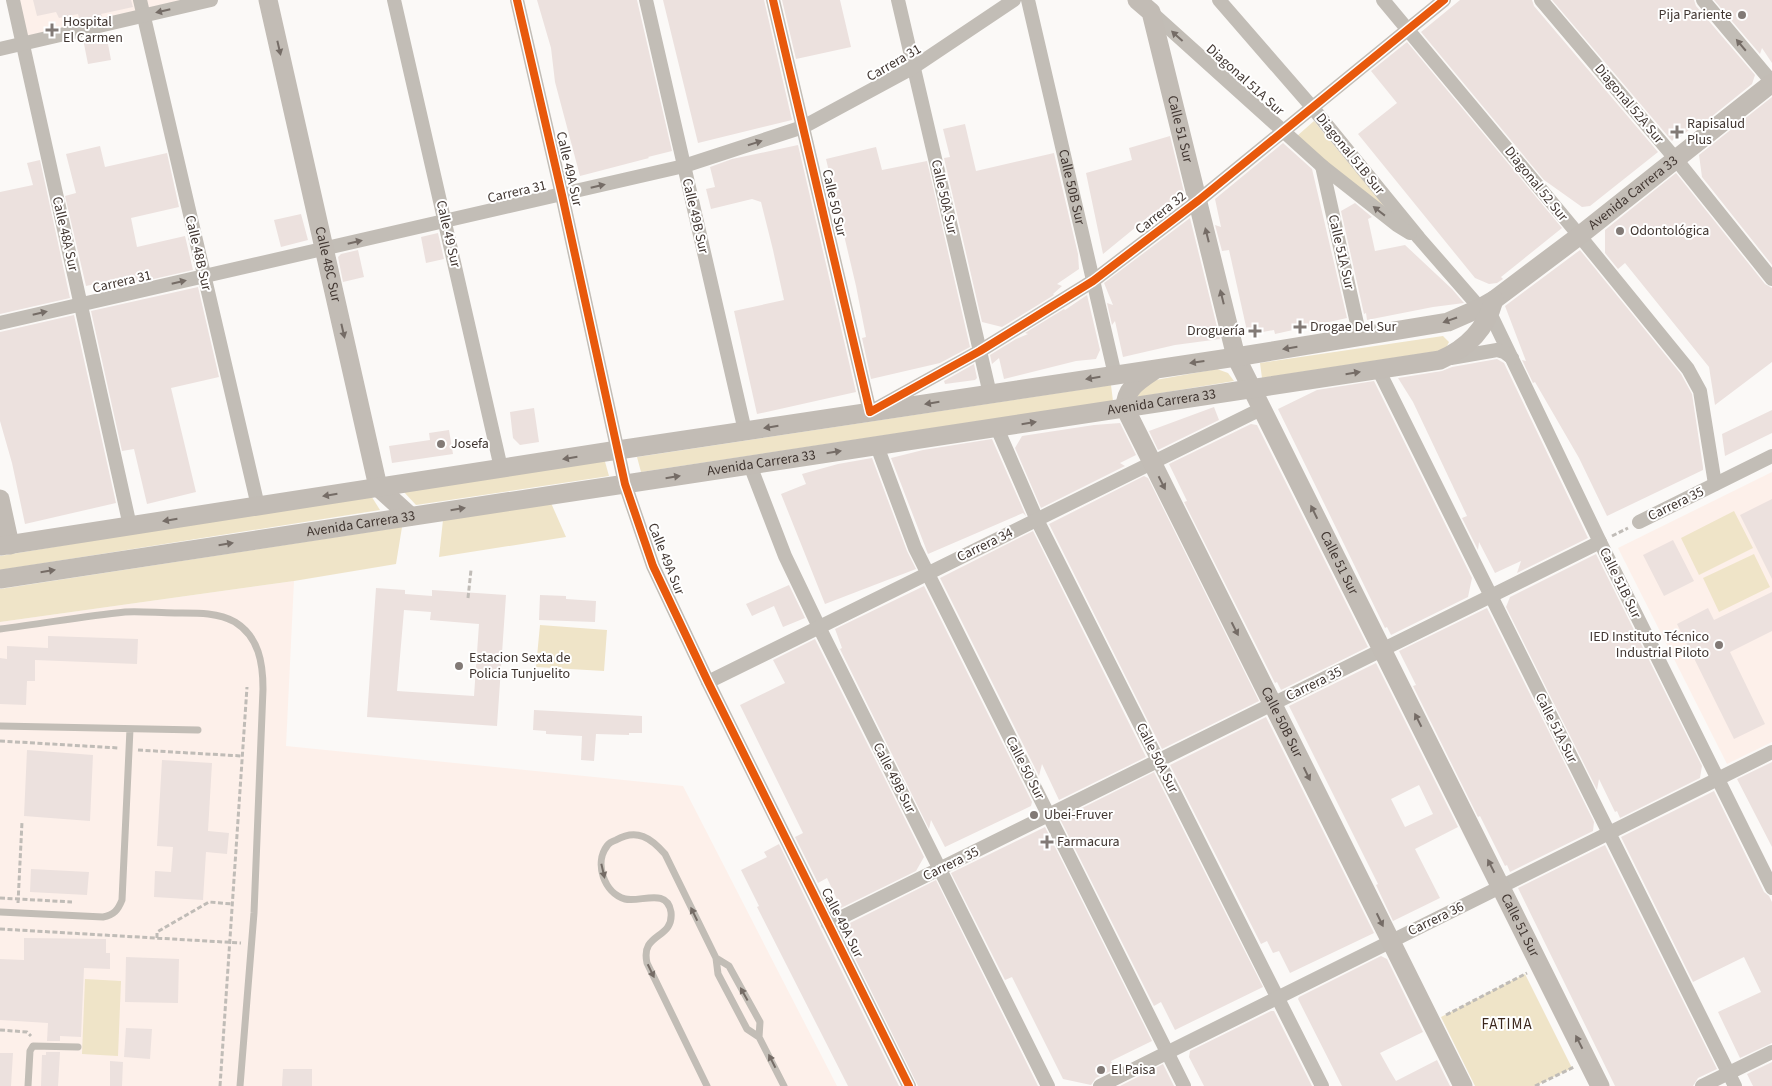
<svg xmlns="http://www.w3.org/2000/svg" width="1772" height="1086" font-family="'Source Sans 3',sans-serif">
<rect width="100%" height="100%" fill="#fbf9f7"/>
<path fill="#fdf0ea" d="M13,0H211L23,45Z
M1772,472V742L1727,764L1618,548Z
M294,581L286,746L683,786L837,1086H0V622Z"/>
<path fill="#efe4c8" d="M1314,121L1400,225L1297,136Z
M1443,336L1449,342L1445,350L1262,378L1260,363Z
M1217,369L1228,373L1234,381L1137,397L1142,389L1150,381Z
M1111,385L1113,401L641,472L637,457Z
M604,458L609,476L416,505L403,491Z
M370,494L380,510L0,570V556Z
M551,503L566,537L439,557L443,520Z
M1734,511L1753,548L1699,575L1681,538Z
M402,527L396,564L294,581L0,622V589Z
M1754,554L1770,587L1719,612L1703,578Z
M540,625L607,630L604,671L536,667Z
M1525,974L1572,1068L1535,1086H1475L1441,1017Z
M85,979L121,981L118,1056L82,1054Z"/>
<path fill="#ece1de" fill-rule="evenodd" d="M33,0H131L133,7L101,14L102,16L80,21L78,14L59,18L56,12L37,16Z
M537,0H637L672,151L648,157L649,158L580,176L555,82L551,48Z
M663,0H764L792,120L698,143Z
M782,0H840L851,47L796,59Z
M1460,0H1532L1534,6L1658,152L1590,206L1582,207L1544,180L1421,32Z
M1552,0H1694L1696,6L1755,75L1752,84L1695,130V125L1679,138L1677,136L1672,141Z
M1714,0H1772V63L1762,48L1760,54Z
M106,33L111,60L88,64L83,39Z
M1407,42L1562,228L1501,277L1503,279L1497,283L1489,284L1475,278L1358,134L1397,103L1371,71Z
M1772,97V265L1702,177L1699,155Z
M965,124L976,171L1054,153L1078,254L1079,269L1057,284L1062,286L1053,294L1054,295L1002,327L982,322L944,158L950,157L943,129Z
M1170,136L1184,192L1147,218L1103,254L1086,173L1132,160L1129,148Z
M1283,143L1312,169L1347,318L1275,334L1274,330L1252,334L1247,331L1229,250L1222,251L1215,225L1221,227L1215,199Z
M798,145L856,392L757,414L734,311L784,300L773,250L761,202L752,199L711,209L706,189L715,187L710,167L732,159Z
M100,146L105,167L167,153L179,207L131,218L137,247L185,236L193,270L97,292L95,284L86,286L65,196L76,193L66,154Z
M876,147L882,170L927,161L970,347L940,363L871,379L862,338L866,337L856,286L826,159Z
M40,160L70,298L0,314V192L33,185L27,163Z
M1676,173L1765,284L1772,288V362L1715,405L1709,367L1625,263L1618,269L1605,253V230Z
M1355,203L1372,217L1368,219L1375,251L1405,245L1452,289L1464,303L1433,307L1367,320L1366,313L1364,314L1341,211Z
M301,214L308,240L281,247L274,220Z
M1190,218L1220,339L1175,345L1123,357L1115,321L1112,325L1107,303L1113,305L1104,283Z
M438,233L444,259L426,263L421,237Z
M358,250L364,277L343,282L338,257L341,254Z
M1580,250L1681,374L1692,394L1703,467V470L1607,516L1579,458L1535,382L1533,383L1522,360L1526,361L1505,306Z
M198,287L219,377L171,388L196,492L147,504L134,449L122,451L91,311Z
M1087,295L1100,350L1096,359L1076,361L1004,379L999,358L992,364L990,355L1016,339L1028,334L1025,333L1064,309L1065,310Z
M74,315L116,503L25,524L12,463L0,421V332Z
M1497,359L1504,363L1588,538L1517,573L1521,561L1495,573L1479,542L1478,550L1462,518L1467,516L1413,402L1398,378L1442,371L1452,367Z
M974,364L977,378L975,380L945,384L944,381Z
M1374,381L1472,578L1468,597L1391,635L1387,627L1385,628L1278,409L1317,390Z
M1214,407L1219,420L1158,450L1149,431Z
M534,408L539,442L520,445L513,438L510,412Z
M1772,410V433L1725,456L1722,434Z
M1120,423L1136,455L1120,463L1125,466L1041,508L1015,448L1022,436L1094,425Z
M1251,424L1257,425L1368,647L1281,690L1277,682L1275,683L1184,502L1187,501L1169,464Z
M449,430L453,454L392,463L389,446L430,440L429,433Z
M992,439L1026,516L1023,513L928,554L891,458L923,450Z
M872,458L907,551L916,569L825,604L781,494L806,484L802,474L838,464Z
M1144,476L1148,478L1259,701L1162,749L1049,524Z
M1772,499V579L1740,515Z
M1033,531L1146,757L1059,800L1042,764L1039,776L940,578Z
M1673,540L1694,581L1664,596L1643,555Z
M1596,554L1702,766L1700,778L1620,818L1617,811L1615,812L1599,779L1597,790L1506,607L1510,597Z
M789,585L805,618L783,627L774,606L752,616L746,604Z
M924,586L1032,802L1031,806L945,847L931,820L929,829L840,649L842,648L835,629Z
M376,588L405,590V594L432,596V590L506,595L497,726L367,717ZM404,610L431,612L430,620L479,624L474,696L397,691Z
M1772,592V631L1730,652L1765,724L1734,739L1677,624L1708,608L1714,620Z
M540,595L566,596V599L596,601L595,622L539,620Z
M1487,608L1594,822L1593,831L1510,872L1507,865L1505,866L1480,816L1478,817L1413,686L1416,685L1399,651Z
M48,636L138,639L137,664L35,660V681H27L26,705L0,704V658L7,659V646L48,648Z
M815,639L924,857L916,871L841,908L827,878L818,883L795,837L803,833L740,705L785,683L773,660Z
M1376,663L1458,827L1415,849L1440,898L1393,921L1376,885L1378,884L1289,706ZM1419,785L1433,814L1405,827L1391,799Z
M534,710L642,716V733H629V735L596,734L594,761L581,760L582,736L546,734V731L533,730Z
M1266,717L1374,933L1290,973L1279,951L1273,953L1267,941L1261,944L1170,765Z
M27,750L93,755L90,821L24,816Z
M162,760L212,763L208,831L229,833L227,854L206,852L203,900L154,897L155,871L171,872L173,847L157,846Z
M1772,762V847L1737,779Z
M1154,772L1263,987L1175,1030L1161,1002L1154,1006L1060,819Z
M1714,791L1764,892L1769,896L1772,902V1043L1740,1058L1718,1012L1761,992L1744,957L1693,982L1621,837Z
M1045,827L1152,1041L1111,1061L1115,1069L1096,1078L1091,1085L1063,1079L1012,977L1005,980L951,873Z
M779,844L820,928L899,1086H848L757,907L759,906L741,870L767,857L764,852Z
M1605,845L1717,1069L1698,1078L1693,1086H1615L1518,888Z
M31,869L89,872L87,895L30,892Z
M936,880L1038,1086H918L840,928Z
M24,938L106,939V953H110V969L84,968L81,1037L60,1036V1041H47L48,1023L0,1020V959L24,960Z
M1381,956L1387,959L1423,1032L1380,1053L1390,1071L1396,1081L1437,1060L1450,1086H1342L1298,999L1299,997Z
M126,957L179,959L178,1003L125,1002Z
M1271,1011H1274L1312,1086H1204L1189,1057L1190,1051Z
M126,1028L152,1029L150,1059L124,1057Z
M46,1052H60L58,1086H41L42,1055H46Z
M0,1053H13L11,1086H0Z
M110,1061L123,1062L122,1086H110Z
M1772,1062V1086H1753L1747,1074Z
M1163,1064L1174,1086H1120Z
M283,1069H312V1086H282Z"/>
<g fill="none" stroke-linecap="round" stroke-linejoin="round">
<path stroke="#c0bcb7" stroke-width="3" stroke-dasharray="5 2.5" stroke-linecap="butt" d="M1612,536L1628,528
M468,598L471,570
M0,741L119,748
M138,750L242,756
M0,898L72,902
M18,903L22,822
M0,929L241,943
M157,938V932L209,902L232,904
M1446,1015L1527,973
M0,1030L27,1032L31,1036
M220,1086L247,687
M1535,1086L1574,1067"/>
<path stroke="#c2bdb6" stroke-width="7" d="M0,629C42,624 83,616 125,612C141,611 159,613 175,613C195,613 217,612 235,622C259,637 263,663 263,689L254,913L240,1086
M0,726L198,730
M0,912L103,917C114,915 118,910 122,900L130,729
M716,958L729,966L760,1022L759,1037
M28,1086L30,1051L33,1046L78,1047
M707,1086L647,963C640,932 674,940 671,912C667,887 640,903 625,899C604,893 594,863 607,846C609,843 613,841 616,840C637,828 651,838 665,854L716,958L718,974L747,1029L759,1037L784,1086"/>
<g stroke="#c2bdb6" stroke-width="14">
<path d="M13,0L130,526"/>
<path d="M140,0L258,506"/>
<path d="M394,0L501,468"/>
<path d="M517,0L562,195L625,484L653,566L708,682L909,1086"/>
<path d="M646,0L745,431"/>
<path d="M773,0L870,412L980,351L1093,281L1199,200L1444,0"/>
<path d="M898,0L990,394"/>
<path id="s1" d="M1028,0L1115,375"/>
<path d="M1219,0L1312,107L1419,238L1480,308"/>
<path d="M1383,0L1583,240L1688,369L1700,391L1715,484"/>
<path d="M1541,0L1679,163L1772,279"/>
<path d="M1703,0L1772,82"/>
<path d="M1151,12L1322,166L1397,225L1410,233"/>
<path d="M0,49L211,0"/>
<path d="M1322,166L1360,337"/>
<path d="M1490,313L1600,542L1772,888"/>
<path d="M0,323L684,166L803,127L914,67L1014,0"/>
<path d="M1451,358L1497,350L1504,352L1512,358"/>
<path d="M1378,369L1735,1086"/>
<path d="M997,428L1037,520L1322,1086"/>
<path d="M877,446L915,548L1184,1086"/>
<path d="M750,465L785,556L819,627L1048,1086"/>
<path d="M1639,522L1772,456"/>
<path d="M708,682L1263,408"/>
<path d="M828,924L1600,542"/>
<path d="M1100,1086L1772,752"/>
<path d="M1702,1086L1772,1052"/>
</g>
<g stroke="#c2bcb5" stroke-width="19">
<path id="s2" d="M268,0L378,487L410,516"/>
<path id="s3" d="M1137,0L1151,12L1236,357L1600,1086"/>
<path id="s4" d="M1153,371C1138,381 1125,389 1125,408L1463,1086"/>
<path d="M0,499L10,545"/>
<path id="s5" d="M0,546L618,450L1236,357L1448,322L1480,308L1494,300L1579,236L1772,83"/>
<path id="s6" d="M0,579L1440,360C1468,348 1486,329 1494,300"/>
</g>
<defs>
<path id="cycleway" d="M517,0L562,195L625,484L653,566L708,682L909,1086
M773,0L870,412L980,351L1093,281L1199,200L1444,0"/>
</defs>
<use href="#cycleway" stroke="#fff" stroke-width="11"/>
<use href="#cycleway" stroke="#e8590c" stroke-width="8"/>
</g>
<defs><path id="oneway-solid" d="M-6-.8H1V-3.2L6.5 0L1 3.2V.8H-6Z" transform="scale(1.25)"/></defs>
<g fill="#756c66">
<use href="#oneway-solid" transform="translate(163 11) rotate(167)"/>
<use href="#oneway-solid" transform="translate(1177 36) rotate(-138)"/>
<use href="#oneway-solid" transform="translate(1741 45) rotate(-130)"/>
<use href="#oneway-solid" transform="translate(279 48) rotate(77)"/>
<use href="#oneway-solid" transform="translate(755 143) rotate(-18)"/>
<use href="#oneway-solid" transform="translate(598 186) rotate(-13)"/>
<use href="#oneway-solid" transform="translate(1379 211) rotate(-142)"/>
<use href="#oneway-solid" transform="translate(1207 235) rotate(-104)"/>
<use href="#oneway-solid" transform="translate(355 242) rotate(-13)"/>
<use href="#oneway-solid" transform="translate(179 282) rotate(-13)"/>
<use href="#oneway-solid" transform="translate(1222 297) rotate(-104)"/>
<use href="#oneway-solid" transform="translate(40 313) rotate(-13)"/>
<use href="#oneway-solid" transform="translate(1450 320) rotate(161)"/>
<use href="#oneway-solid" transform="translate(343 331) rotate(77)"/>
<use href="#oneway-solid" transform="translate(1290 348) rotate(171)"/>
<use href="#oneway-solid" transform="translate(1197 362) rotate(172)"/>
<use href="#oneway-solid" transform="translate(1353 373) rotate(-9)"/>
<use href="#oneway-solid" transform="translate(1093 378) rotate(171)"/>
<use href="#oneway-solid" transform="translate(932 403) rotate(171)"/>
<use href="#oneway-solid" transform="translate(1029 423) rotate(-9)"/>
<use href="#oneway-solid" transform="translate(771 427) rotate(171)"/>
<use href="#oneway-solid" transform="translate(834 452) rotate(-9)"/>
<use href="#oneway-solid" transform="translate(570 458) rotate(171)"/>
<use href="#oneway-solid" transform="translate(673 477) rotate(-9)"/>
<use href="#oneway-solid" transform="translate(1162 483) rotate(63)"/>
<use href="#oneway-solid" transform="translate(330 495) rotate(171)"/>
<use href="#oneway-solid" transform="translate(458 509) rotate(-9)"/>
<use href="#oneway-solid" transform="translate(1314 512) rotate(-116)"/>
<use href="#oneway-solid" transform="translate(170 520) rotate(171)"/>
<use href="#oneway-solid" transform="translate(226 544) rotate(-9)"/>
<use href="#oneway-solid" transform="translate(48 571) rotate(-9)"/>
<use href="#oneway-solid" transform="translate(1235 629) rotate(63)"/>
<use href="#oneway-solid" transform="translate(1418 720) rotate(-117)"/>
<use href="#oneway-solid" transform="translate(1307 774) rotate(64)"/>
<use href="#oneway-solid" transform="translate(1491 866) rotate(-117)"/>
<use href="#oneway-solid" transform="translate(603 871) rotate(77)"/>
<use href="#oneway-solid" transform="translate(694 914) rotate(-116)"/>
<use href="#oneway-solid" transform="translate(1380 920) rotate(64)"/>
<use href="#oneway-solid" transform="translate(651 971) rotate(64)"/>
<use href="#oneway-solid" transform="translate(744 994) rotate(-119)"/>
<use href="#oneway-solid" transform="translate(1579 1042) rotate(-117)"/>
<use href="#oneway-solid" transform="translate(772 1061) rotate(-117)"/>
</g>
<g fill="#827a76" stroke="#fff" stroke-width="2">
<circle cx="1742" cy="15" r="5"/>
<path d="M49.5 22.5h5v5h5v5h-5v5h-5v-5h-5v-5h5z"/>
<path d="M1674.5 124.5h5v5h5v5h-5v5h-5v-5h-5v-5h5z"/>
<circle cx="1620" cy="231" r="5"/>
<path d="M1297.5 319.5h5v5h5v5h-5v5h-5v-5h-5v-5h5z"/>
<path d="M1252.5 323.5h5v5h5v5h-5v5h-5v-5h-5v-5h5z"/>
<circle cx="441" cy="444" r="5"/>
<circle cx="1719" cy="645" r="5"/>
<circle cx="459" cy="666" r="5"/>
<circle cx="1034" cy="815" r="5"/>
<path d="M1044.5 834.5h5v5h5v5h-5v5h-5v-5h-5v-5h5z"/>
<circle cx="1101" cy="1070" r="5"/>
</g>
<g text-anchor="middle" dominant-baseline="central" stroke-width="4" stroke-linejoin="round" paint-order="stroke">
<g font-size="14" fill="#413631" stroke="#fff" text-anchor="start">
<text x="1732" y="15" text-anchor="end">Pija Pariente</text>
<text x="63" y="22">Hospital<tspan x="63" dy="16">El Carmen</tspan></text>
<text x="1687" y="124">Rapisalud<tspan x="1687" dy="16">Plus</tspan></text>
<text x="1630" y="231">Odontológica</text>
<text x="1310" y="327">Drogae Del Sur</text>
<text x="1245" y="331" text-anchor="end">Droguería</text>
<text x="451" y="444">Josefa</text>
<text x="1709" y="637" text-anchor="end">IED Instituto Técnico<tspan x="1709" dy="16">Industrial Piloto</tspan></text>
<text x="469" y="658">Estacion Sexta de<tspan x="469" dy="16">Policia Tunjuelito</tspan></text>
<text x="1044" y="815">Ubei-Fruver</text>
<text x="1057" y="842">Farmacura</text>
<text x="1111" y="1070">El Paisa</text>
</g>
<g font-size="14" fill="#413631" stroke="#fff">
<text transform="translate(894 63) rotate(-30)">Carrera 31</text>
<text transform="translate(1245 80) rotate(42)">Diagonal 51A Sur</text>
<text transform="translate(1629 104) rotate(50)">Diagonal 52A Sur</text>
<text stroke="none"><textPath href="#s3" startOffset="139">Calle 51 Sur</textPath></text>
<text transform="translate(1350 154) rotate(51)">Diagonal 51B Sur</text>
<text transform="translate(569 169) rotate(77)">Calle 49A Sur</text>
<text transform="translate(1536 184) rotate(51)">Diagonal 52 Sur</text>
<text stroke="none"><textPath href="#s1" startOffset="192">Calle 50B Sur</textPath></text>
<text transform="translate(517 192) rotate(-13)">Carrera 31</text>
<text stroke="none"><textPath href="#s5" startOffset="1692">Avenida Carrera 33</textPath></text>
<text transform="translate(944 197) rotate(77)">Calle 50A Sur</text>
<text transform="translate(834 203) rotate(77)">Calle 50 Sur</text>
<text transform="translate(1161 213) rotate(-38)">Carrera 32</text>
<text transform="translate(695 216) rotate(77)">Calle 49B Sur</text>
<text transform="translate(65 234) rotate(77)">Calle 48A Sur</text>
<text transform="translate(448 234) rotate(77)">Calle 49 Sur</text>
<text transform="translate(1341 252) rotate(77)">Calle 51A Sur</text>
<text transform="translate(198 253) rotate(77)">Calle 48B Sur</text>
<text stroke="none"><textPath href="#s2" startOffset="271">Calle 48C Sur</textPath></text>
<text transform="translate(122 282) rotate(-13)">Carrera 31</text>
<text stroke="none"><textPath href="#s6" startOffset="1175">Avenida Carrera 33</textPath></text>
<text stroke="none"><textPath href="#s6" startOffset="770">Avenida Carrera 33</textPath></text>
<text transform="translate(1676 504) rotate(-26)">Carrera 35</text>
<text stroke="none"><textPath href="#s6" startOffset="365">Avenida Carrera 33</textPath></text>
<text transform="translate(985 545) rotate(-26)">Carrera 34</text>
<text transform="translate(666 559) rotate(68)">Calle 49A Sur</text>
<text stroke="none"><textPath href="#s3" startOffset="604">Calle 51 Sur</textPath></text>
<text transform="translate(1620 583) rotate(64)">Calle 51B Sur</text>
<text transform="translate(1314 684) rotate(-26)">Carrera 35</text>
<text stroke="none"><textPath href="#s4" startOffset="400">Calle 50B Sur</textPath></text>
<text transform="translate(1556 728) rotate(63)">Calle 51A Sur</text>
<text transform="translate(1157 758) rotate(63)">Calle 50A Sur</text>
<text transform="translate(1025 768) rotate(63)">Calle 50 Sur</text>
<text transform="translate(894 778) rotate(63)">Calle 49B Sur</text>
<text transform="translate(951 864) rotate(-26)">Carrera 35</text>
<text transform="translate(1436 919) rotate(-26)">Carrera 36</text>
<text transform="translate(842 923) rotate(63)">Calle 49A Sur</text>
<text stroke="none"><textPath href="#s3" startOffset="1009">Calle 51 Sur</textPath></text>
</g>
<g font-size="15" letter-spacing="1" fill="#3a261c" stroke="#fff">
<text x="1507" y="1024">FATIMA</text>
</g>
</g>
</svg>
